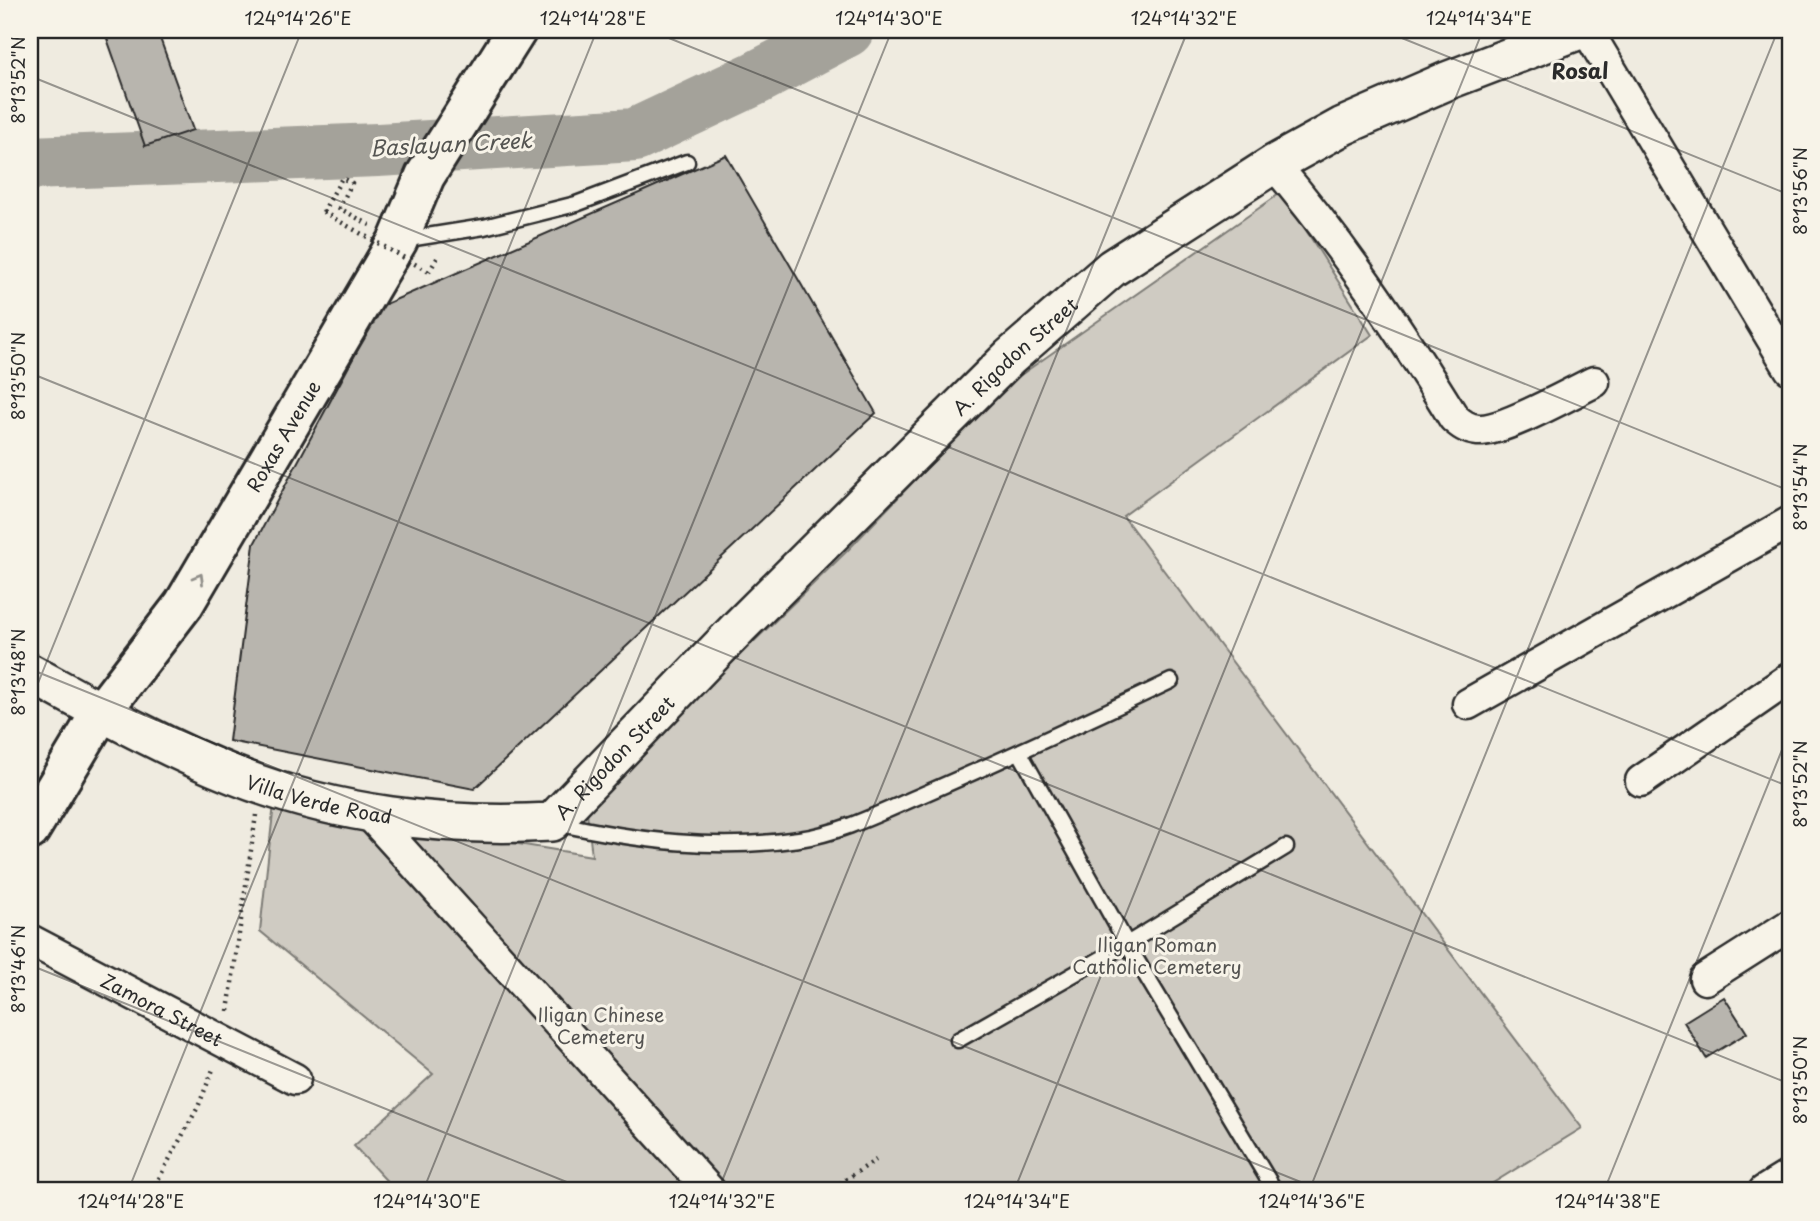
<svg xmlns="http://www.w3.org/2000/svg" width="1820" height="1221" font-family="'Playpen Sans',sans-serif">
<rect width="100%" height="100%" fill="#efebe0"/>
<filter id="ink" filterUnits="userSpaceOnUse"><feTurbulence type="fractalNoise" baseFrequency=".0143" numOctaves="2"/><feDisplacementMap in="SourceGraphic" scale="14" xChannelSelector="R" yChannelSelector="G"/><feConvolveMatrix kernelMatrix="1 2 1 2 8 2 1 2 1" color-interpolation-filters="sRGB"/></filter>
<g filter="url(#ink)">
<path fill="#cfcbc2" stroke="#7d7b76" stroke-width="2" d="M1282,192L1372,335L1123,516L1582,1128L1480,1191H396L354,1146L433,1074L260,931L274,804L592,856L587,812L701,693L847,551L1005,386Z"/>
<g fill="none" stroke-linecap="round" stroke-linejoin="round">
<path stroke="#a4a29a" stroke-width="54" d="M30,163L378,150L635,135L756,78L847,30"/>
</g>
<path fill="#b8b5ae" stroke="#2b2b2b" stroke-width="2" d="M104,30H157L193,130L145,146Z
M726,155L876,413L474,789L229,741L254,544L381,306Z
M1724,997L1747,1033L1706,1058L1684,1022Z"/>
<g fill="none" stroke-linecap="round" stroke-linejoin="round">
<defs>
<path id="service" d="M402,240L484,227L576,204L687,162
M556,823C637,841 717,851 799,839C842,833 884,811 924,794C1007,758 1089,720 1171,681
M958,1040L1127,944L1020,753
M1275,1191L1127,944L1286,847"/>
<g id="minor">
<path d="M1587,30L1790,369"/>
<path d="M1274,164C1342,244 1399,329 1454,418C1461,424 1467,429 1478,430C1502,432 1569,394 1594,382"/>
<path d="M1468,704L1790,522"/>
<path d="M1641,781L1790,678"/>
<path d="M369,814L710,1191"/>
<path id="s1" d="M30,940L295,1079"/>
<path d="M1705,979L1790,925"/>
<path d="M1764,1191L1790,1175"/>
</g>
<g id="tertiary">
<path id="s2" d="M30,673C96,709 163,747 234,775C334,815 445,828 552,822L739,627L1010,357L1112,268L1274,164L1343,126L1449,80L1580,30"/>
</g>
<g id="trunk">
<path id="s3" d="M30,830L101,712L184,604L398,240L425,176L517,30"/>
</g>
</defs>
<use href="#service" stroke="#2b2b2b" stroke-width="19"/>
<use href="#minor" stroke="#2b2b2b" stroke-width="35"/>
<use href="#tertiary" stroke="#2b2b2b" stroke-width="42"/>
<use href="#trunk" stroke="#2b2b2b" stroke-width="44"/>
<path stroke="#2b2b2b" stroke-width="4.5" stroke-dasharray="2 5" stroke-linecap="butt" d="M323,212L342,178L352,183L339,208L370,225
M429,272L439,255
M228,1011L256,815
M152,1191L198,1107L214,1067
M828,1191L876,1160"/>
<use href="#service" stroke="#f7f3e8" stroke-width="14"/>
<use href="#minor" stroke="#f7f3e8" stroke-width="30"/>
<use href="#tertiary" stroke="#f7f3e8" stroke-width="37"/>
<use href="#trunk" stroke="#f7f3e8" stroke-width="38"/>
<path stroke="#2b2b2b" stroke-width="4.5" stroke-dasharray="2 5" stroke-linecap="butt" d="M323,212L429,272"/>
</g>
<defs><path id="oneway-chevron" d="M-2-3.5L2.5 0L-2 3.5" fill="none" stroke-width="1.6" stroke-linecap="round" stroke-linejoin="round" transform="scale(1.75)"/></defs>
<use stroke="#918f8a" href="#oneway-chevron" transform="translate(199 578) rotate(-60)"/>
</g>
<path fill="none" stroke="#2b2b2b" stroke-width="2" stroke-opacity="0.45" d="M649,30L1790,491M1382,30L1790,195M30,76L1790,787M30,373L1790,1084M30,669L1323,1191M30,703L302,30M30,965L589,1191M128,1191L597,30M423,1191L892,30M718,1191L1188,30M1014,1191L1483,30M1309,1191L1778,30M1604,1191L1790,730"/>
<g text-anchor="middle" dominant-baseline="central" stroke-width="6" stroke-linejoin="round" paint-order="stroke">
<g font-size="19" fill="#2b2b2b" stroke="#f7f3e8">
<text stroke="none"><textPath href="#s2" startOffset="1209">A. Rigodon Street</textPath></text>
<text stroke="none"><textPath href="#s3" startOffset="469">Roxas Avenue</textPath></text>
<text stroke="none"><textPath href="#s2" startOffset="642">A. Rigodon Street</textPath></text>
<text stroke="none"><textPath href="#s2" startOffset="317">Villa Verde Road</textPath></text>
<text stroke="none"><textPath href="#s1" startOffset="149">Zamora Street</textPath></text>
</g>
<g font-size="19" fill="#545351" stroke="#f7f3e8">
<text x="1157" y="944">Iligan Roman<tspan x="1157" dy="22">Catholic Cemetery</tspan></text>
<text x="601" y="1014">Iligan Chinese<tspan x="601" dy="22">Cemetery</tspan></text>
</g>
<g font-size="21" font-weight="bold" fill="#2b2b2b" stroke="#f7f3e8">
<text x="1580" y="70">Rosal</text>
</g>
<g font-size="21" font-style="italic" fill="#555552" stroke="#f7f3e8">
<text transform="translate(451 143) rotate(-3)">Baslayan Creek</text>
</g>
</g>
<rect width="1820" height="1221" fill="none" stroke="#f7f3e8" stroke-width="77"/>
<rect x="38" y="38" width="1744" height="1144" fill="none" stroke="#2b2b2b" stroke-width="2.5"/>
<g font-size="18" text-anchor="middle" fill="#2b2b2b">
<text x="298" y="25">124°14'26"E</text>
<text x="593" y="25">124°14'28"E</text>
<text x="889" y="25">124°14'30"E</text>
<text x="1184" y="25">124°14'32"E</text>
<text x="1479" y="25">124°14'34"E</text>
<text transform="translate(19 80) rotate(-90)" y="6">8°13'52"N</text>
<text transform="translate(1801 191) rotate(-90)" y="6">8°13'56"N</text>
<text transform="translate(19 376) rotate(-90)" y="6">8°13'50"N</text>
<text transform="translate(1801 487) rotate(-90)" y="6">8°13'54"N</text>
<text transform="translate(19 672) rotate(-90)" y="6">8°13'48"N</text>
<text transform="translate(1801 784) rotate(-90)" y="6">8°13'52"N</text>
<text transform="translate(19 969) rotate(-90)" y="6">8°13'46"N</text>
<text transform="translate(1801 1080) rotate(-90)" y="6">8°13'50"N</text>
<text x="131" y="1208">124°14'28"E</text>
<text x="427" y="1208">124°14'30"E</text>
<text x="722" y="1208">124°14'32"E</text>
<text x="1017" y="1208">124°14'34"E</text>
<text x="1312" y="1208">124°14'36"E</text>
<text x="1608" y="1208">124°14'38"E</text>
</g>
</svg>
